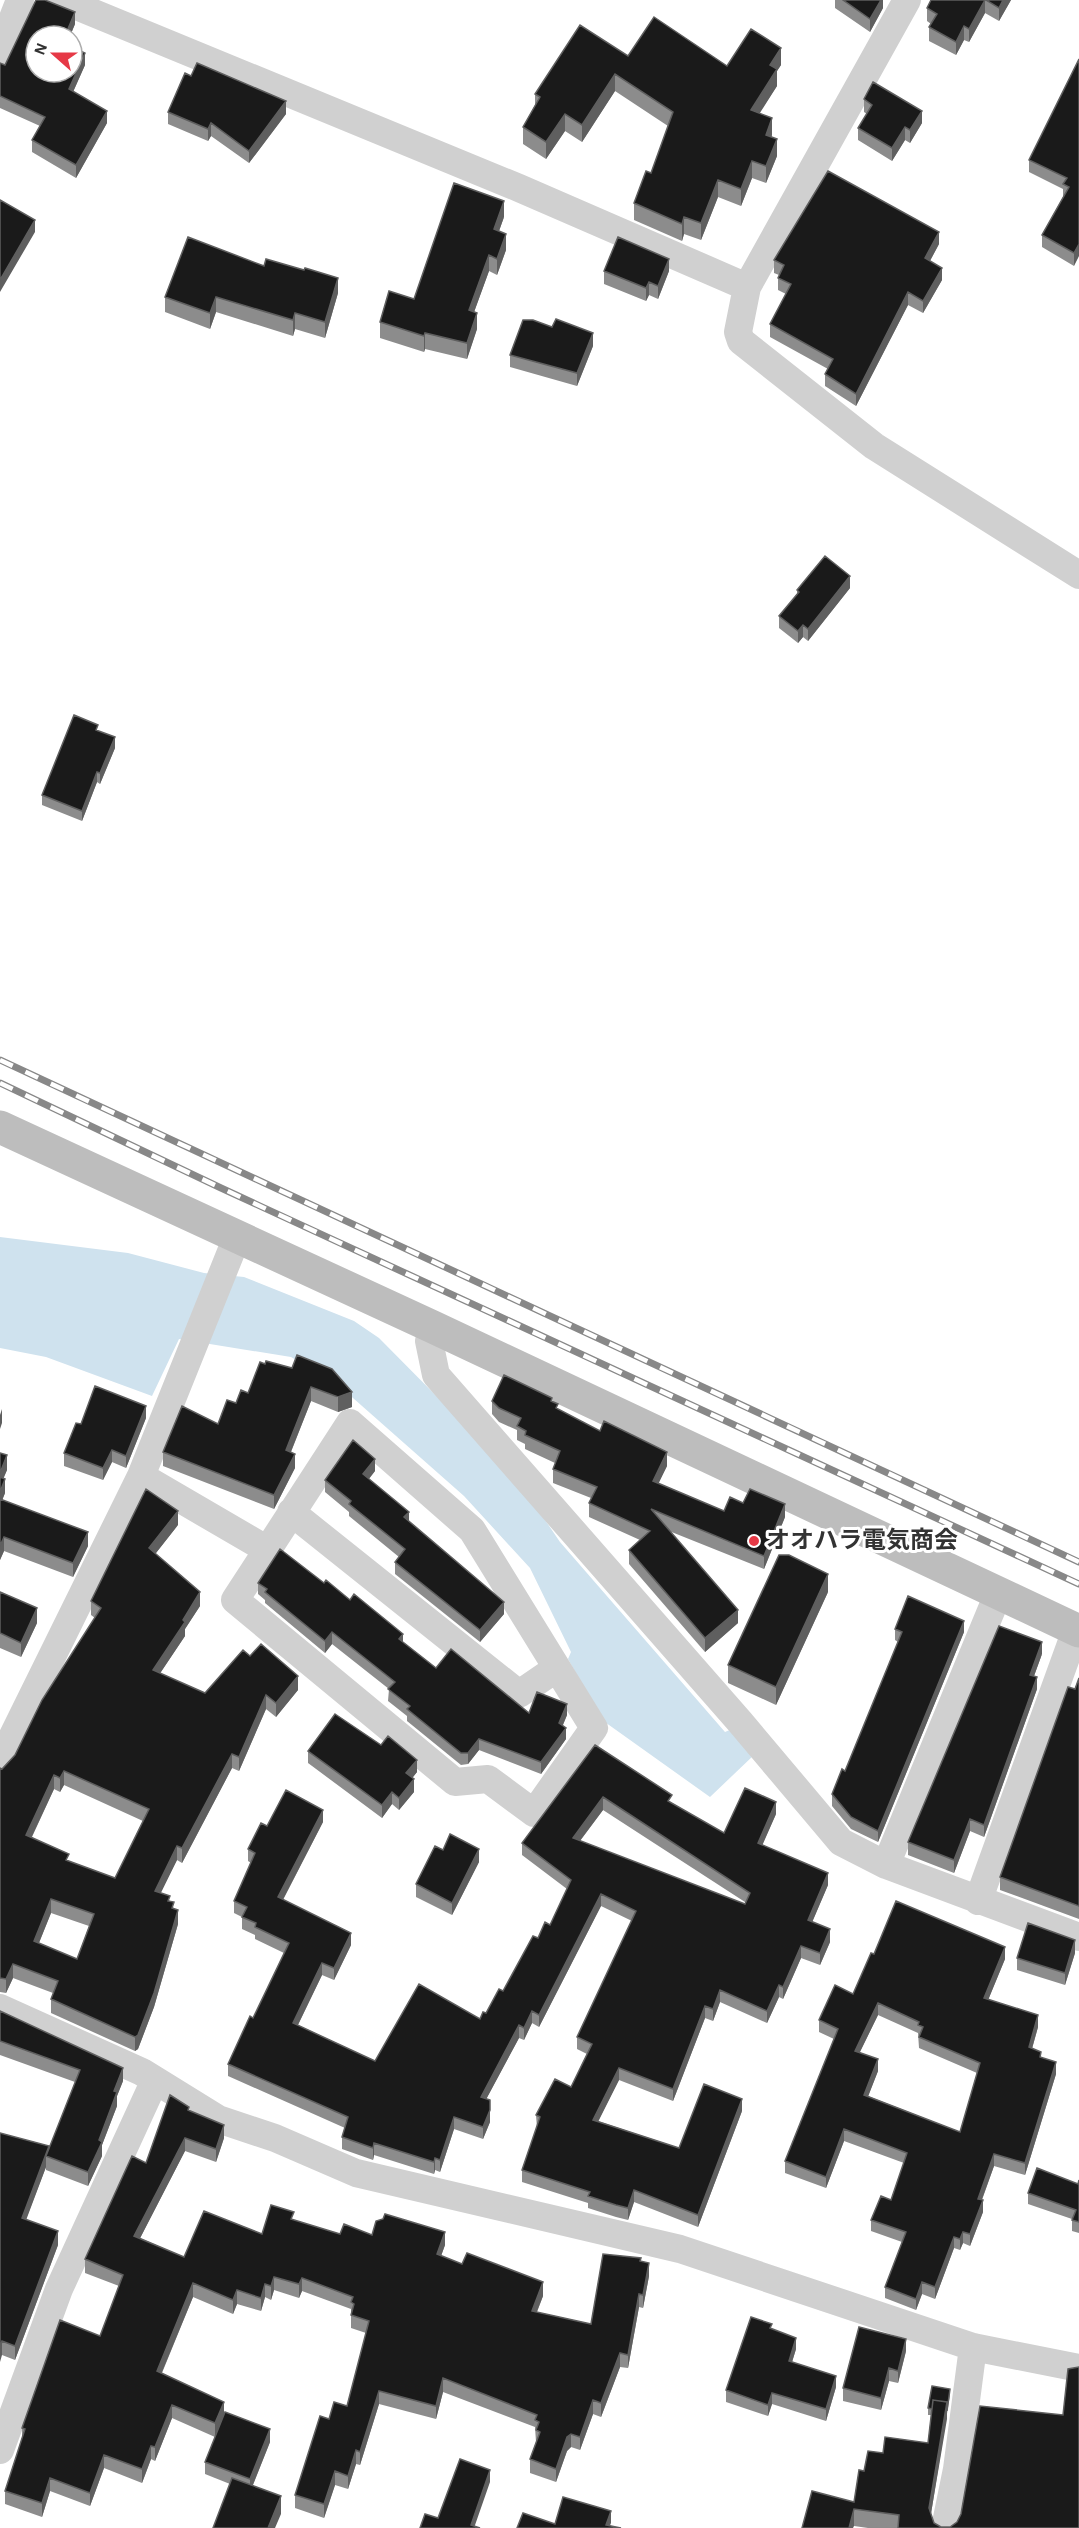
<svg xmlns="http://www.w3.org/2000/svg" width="1079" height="2528" font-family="'Alegreya Sans','Noto Sans JP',sans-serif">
<rect width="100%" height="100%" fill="#fff"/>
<path fill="#cfe2ee" d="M0,1237L128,1253L204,1273L244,1277L354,1321L379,1338L473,1433L541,1514L560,1542L725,1732L732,1729L754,1755L710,1797L602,1720L568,1659L571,1652L530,1568L464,1496L336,1383L291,1357L179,1339L152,1396L46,1357L0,1348Z"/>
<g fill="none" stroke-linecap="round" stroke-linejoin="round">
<path stroke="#d0d0d0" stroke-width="28" d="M62,0L519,188L747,287
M907,0L747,287L738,332L741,341L874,446L1079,575
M0,51L20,0
M433,1327L429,1341L436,1375L740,1722L841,1842L886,1865L1079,1937
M350,1423L472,1530L594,1728L534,1813L488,1779L455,1782L235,1600Z
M141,1476L266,1549
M291,1512L519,1694L557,1668
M0,1762L141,1476L237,1237
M886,1865L998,1594
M978,1901L1076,1630
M0,2008L142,2072L218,2119L275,2138L356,2173L680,2249L973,2347L1079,2368
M0,2450L59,2289L155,2080
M945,2528L957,2469L973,2347"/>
<path stroke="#bdbdbd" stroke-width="33" d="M0,1127L433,1327L1079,1631"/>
<defs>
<path id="rail" d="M0,1060L1079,1562
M0,1083L221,1188L1079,1584"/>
</defs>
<use href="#rail" stroke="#888" stroke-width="7"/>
<use href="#rail" stroke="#fff" stroke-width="4.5" stroke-dasharray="14" stroke-linecap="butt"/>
</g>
<path fill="#8c8c8c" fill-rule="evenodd" d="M36,0H45L75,12V24L70,36H36V72H72V47L85,53V65L73,92L107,111V123L76,178L32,152V140L40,126L0,108V63L5,65Z
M835,0H883V8L870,32L835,8Z
M931,0H1011L999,21L985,13L969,42L964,40L956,55L929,41V27L931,24L927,21V8Z
M628,56L727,66L781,65L777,71V86L759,113L772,135L771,137L777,156L766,183L752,178L741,206L718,197L701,240L684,234L682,241L634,220V203L651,173L668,126L615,91L582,142L565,131L546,159L523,144V127L535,105V94Z
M1079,59L1074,266L1042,247V235L1063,197V189L1029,172V160Z
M864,99L922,123L910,143L905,140L892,161L858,140V128L867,114L864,112Z
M168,112L286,114L249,163L211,136L208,141L168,124Z
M504,217L499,231L506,250L497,275L489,271L474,312L477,329L467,359L425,349L424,352L380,338V322L414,299Z
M939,244L930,261L942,280L923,313L908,305L856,406L825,386V374L828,369L770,337V324L786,294L778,290V278L779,275L774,273V260Z
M604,271H669L658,299L649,295L646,301L604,284Z
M338,293L325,338L295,329L293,336L216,312L210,329L165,312V297Z
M593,346L577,386L510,367V355Z
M850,588L808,641L803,637L798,643L779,628V616L797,594V590Z
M98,731L115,748L100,784L97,782L82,821L42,805V795Z
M265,1364L292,1368L352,1407L338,1412L311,1401L291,1452L295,1468L274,1509L163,1466V1452L218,1424L236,1403L248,1393Z
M492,1401L552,1402L558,1409L667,1466L658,1483L724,1511L743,1503L785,1517L764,1569L669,1531L738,1623L705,1652L629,1564V1550L640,1540L589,1517V1503L591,1498L553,1483V1469L555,1463L525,1449V1444L517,1440V1430L499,1422L492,1414Z
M146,1418L126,1468L112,1462L103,1480L64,1466V1453L81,1424Z
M0,1453L7,1470L3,1478L5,1493L2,1500L88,1546L73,1577L4,1551L0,1560Z
M375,1471L369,1479L409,1521L504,1614L480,1642L395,1574V1562L399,1557L349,1516V1512L325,1492V1480Z
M178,1525L155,1554L200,1606L185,1629V1636L160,1673L205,1693L250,1656L298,1690L276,1717L266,1709L239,1771L232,1768L182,1863L177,1860L160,1893L170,1901L174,1909L178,1924L154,2007L138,2049L135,2051L51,2013V1999L53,1993L13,1978L6,1993L0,1992V1768L2,1769L15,1755L95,1618L91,1615V1601ZM64,1785L143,1821L115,1878L69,1861L32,1837L54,1789L60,1792ZM51,1913L89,1926L77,1959L39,1943Z
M258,1583H324L350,1600L436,1668L529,1713L567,1715L563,1725L566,1739L541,1774L479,1750L468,1764L461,1765L407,1721V1716L388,1701L389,1689L332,1644L325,1653L265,1603V1600L258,1594Z
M0,1592L37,1623L21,1657L0,1648Z
M828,1592L776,1705L728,1683V1665Z
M895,1629L964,1632L878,1842L851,1829L832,1806V1794L845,1771L898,1642L895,1640Z
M1042,1654L1034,1676L1037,1689L984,1837L970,1831L954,1873L908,1855V1842Z
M1079,1678V1919L1000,1890V1877Z
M595,1745L672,1803L724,1833L776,1814L762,1845L828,1885L812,1922L830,1942L820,1965L801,1958L783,1999L779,1997L767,2023L720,2002L713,2021L705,2018L673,2101L619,2080L598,2121L679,2148L742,2111L698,2227L634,2202L628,2220L616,2217L588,2208V2203L522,2182V2170L537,2128L536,2115L571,2087L587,2054L577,2049V2037L632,1921L601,1906L539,2027L532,2023L524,2040L519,2038L486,2099L490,2122L483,2139L454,2129L440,2172L435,2170L434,2174L374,2155L373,2160L342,2149V2137L345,2128L228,2076V2064L253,2018L284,1953L255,1939V1935L242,1929V1917L234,1913V1901L251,1863L248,1861V1849L267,1826L323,1822L283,1900L351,1945L334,1980L322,1975L298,2025L375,2061L480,2019L486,2013L503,1991L538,1938L550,1925L567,1889L522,1855V1843ZM603,1810L745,1902V1904L580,1841Z
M308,1751L417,1772L412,1778L414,1792L399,1810L392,1804L382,1818L308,1763Z
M443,1850L479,1862L452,1915L416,1897V1884Z
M1075,1953L1065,1985L1017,1970V1958Z
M874,1954L1005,1959L988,2000L1038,2027L1032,2049L1056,2074L1025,2175L994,2166L982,2200L983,2212L970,2246L963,2243L960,2250L954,2248L935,2299L922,2294L916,2310L885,2298V2287L902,2242L871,2231V2220L891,2200L904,2163L844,2141L826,2188L785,2173V2161L834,2039L819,2032V2020L853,1994ZM878,2015L918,2033L919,2048L977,2073L960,2132L868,2096L878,2071L860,2052Z
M0,2011L123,2081L117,2096V2106L102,2145V2156L88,2186L46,2170V2167L26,2219L58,2245L15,2360L2,2355L0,2133L49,2149L75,2082L0,2055Z
M189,2111L224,2138L216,2162L185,2151L140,2238L184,2257L262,2234L294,2220L340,2234L372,2235L445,2245L441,2256L543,2296L537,2312L591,2324L641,2261L649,2276L643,2308L639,2307L628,2368L620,2367L601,2417L593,2414L580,2450L571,2447L567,2451L556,2482L530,2473V2459L536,2442L535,2427L443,2392L436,2419L379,2404L360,2465L356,2464L348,2489L335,2485L324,2518L295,2508V2495L329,2419L347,2406L366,2333L351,2328V2309L302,2291L299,2298L274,2290L271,2300L265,2297L261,2311L237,2304L233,2314L193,2297L162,2373L224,2414L270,2442L253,2485L281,2514L230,2484L205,2474V2462L215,2437L172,2418L155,2461L151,2459L142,2483L104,2468L90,2506L50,2491L42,2517L5,2504V2491L22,2438V2428L100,2336L119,2286L85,2273V2259L146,2163Z
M1079,2180V2233L1072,2231V2219L1028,2204V2193L1078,2184Z
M772,2329L796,2349L792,2362L836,2387L826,2421L772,2404L768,2416L726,2402V2390Z
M906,2351L898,2383L889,2381L881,2410L843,2401V2388Z
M950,2395L931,2514L934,2523L941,2527L1079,2528H868L854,2526L802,2528L854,2502L864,2471L883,2453L928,2443L931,2415H928V2408Z"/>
<path fill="#5f5f5f" d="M881,0H883V8L870,32V19Z
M985,0V13L969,42V29Z
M1003,0H1011L999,21V8Z
M75,12V24L70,36H65Z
M964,26V40L956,55V42Z
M781,48V65L777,71V86L751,127V110L770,65Z
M85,53V65L69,101V89Z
M615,74V91L582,142V125Z
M286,101V114L249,163V151Z
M107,111V123L76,178V165Z
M922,111V123L910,143V130Z
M565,114V131L546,159V142Z
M772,118V135L766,152V135Z
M211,123V136L208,141V129Z
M905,127V140L892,161V148Z
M777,139V156L766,183V166Z
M752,161V178L741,206V189Z
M718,180V197L701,240V223Z
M504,201V217L494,245V229Z
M684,217V234L682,241V224Z
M35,220V232L0,292V280Z
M939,232V244L925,270V258Z
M506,234V250L497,275V259Z
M1079,244V256L1074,266V253Z
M489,255V271L469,326V310Z
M669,259V271L658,299V286Z
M942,268V280L923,313V301Z
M338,278V293L325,338V322Z
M649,282V295L646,301V288Z
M908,292V305L856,406V394Z
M216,297V312L210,329V313Z
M295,313V329L293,336V320Z
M477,313V329L467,359V343Z
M425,333V349L424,352V336Z
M593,333V346L577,386V373Z
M850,576V588L808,641V629Z
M803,625V637L798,643V631Z
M115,737V748L100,784V773Z
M97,772V782L82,821V811Z
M311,1387V1401L286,1464V1450Z
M352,1392V1407L338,1412V1397Z
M146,1406V1418L126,1468V1456Z
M2,1409V1423L0,1429V1415Z
M112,1450V1462L103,1480V1468Z
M667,1452V1466L653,1495V1481Z
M295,1454V1468L274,1509V1495Z
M7,1455V1470L0,1487V1473Z
M375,1459V1471L363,1486V1474Z
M5,1479V1493L0,1506V1492Z
M785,1504V1517L764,1569V1556Z
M178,1511V1525L149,1562V1548Z
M409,1512V1524L404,1517Z
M88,1532V1546L73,1577V1563Z
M4,1537V1551L0,1560V1546Z
M828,1574V1592L776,1705V1687Z
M200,1592V1606L185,1629V1636L153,1684V1670Z
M504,1602V1614L480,1642V1630Z
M37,1608V1623L21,1657V1643Z
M738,1610V1623L705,1652V1638Z
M964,1621V1632L878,1842V1831Z
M332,1632V1644L325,1653V1641Z
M403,1634V1645L399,1639Z
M1042,1642V1654L1030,1687V1675Z
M298,1676V1690L276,1717V1703Z
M1037,1677V1689L984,1837V1825Z
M266,1695V1709L239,1771V1757Z
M567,1704V1715L559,1734V1723Z
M566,1728V1739L541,1774V1762Z
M479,1739V1750L468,1764V1753Z
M232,1754V1768L182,1863V1848Z
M417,1760V1772L406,1786V1773Z
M64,1771V1785L60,1792V1778Z
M54,1775V1789L26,1849V1835Z
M414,1779V1792L399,1810V1798Z
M392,1792V1804L382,1818V1805Z
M603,1797V1810L573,1850V1838Z
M776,1802V1814L758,1855V1843Z
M323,1810V1822L278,1909V1897Z
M970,1819V1831L954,1873V1860Z
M177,1846V1860L155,1905V1891Z
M479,1849V1862L452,1915V1903Z
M828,1873V1885L808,1932V1920Z
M601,1894V1906L539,2027V2015Z
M51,1899V1913L34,1955V1941Z
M178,1910V1924L154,2007L138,2049L135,2051V2037Z
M830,1929V1942L820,1965V1953Z
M351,1933V1945L334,1980V1968Z
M1075,1940V1953L1065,1985V1973Z
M801,1946V1958L783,1999V1987Z
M1005,1947V1959L984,2010V1998Z
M322,1963V1975L293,2035V2023Z
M13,1964V1978L6,1993V1979Z
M779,1985V1997L767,2023V2011Z
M720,1990V2002L713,2021V2009Z
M878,2003V2015L855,2062V2051Z
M705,2006V2018L673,2101V2089Z
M532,2011V2023L524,2040V2028Z
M1038,2015V2027L1029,2059V2047Z
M519,2025V2038L481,2109V2097Z
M878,2059V2071L864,2107V2095Z
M1056,2062V2074L1025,2175V2163Z
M123,2068V2081L117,2096V2106L102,2145V2156L88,2186V2172L114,2091Z
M619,2068V2080L593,2132V2120Z
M742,2099V2111L698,2227V2215Z
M490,2110V2122L483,2139V2127Z
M454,2117V2129L440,2172V2160Z
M224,2125V2138L216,2162V2149Z
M844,2129V2141L826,2188V2177Z
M185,2138V2151L134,2250V2236Z
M374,2143V2155L373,2160V2148Z
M49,2146V2157L46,2156V2167L22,2231V2218Z
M994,2154V2166L978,2210V2199Z
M435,2158V2170L434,2174V2162Z
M634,2190V2202L628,2220V2208Z
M983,2200V2212L970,2246V2234Z
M58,2231V2245L15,2360V2346Z
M445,2232V2245L437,2267V2254Z
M963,2232V2243L960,2250V2239Z
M954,2237V2248L935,2299V2287Z
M649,2263V2276L643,2308V2295Z
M274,2277V2290L271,2300V2286Z
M302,2278V2291L299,2298V2284Z
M543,2282V2296L532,2324V2311Z
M922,2282V2294L916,2310V2299Z
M193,2283V2297L157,2384V2371Z
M265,2284V2297L261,2311V2298Z
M237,2290V2304L233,2314V2300Z
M639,2294V2307L628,2368V2355Z
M796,2338V2349L789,2372V2361Z
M906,2339V2351L898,2383V2371Z
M2,2341V2355L0,2362V2348Z
M620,2353V2367L601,2417V2403Z
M889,2368V2381L881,2410V2398Z
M836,2376V2387L826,2421V2409Z
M443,2378V2392L436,2419V2406Z
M379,2391V2404L360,2465V2452Z
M772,2393V2404L768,2416V2405Z
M593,2400V2414L580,2450V2437Z
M224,2402V2415L215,2437V2423Z
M947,2402V2419L929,2525V2508Z
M172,2405V2418L155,2461V2447Z
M270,2429V2442L250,2492V2479Z
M571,2434V2447L567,2451L556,2482V2469L567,2437Z
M151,2446V2459L142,2483V2469Z
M356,2450V2464L348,2489V2476Z
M104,2455V2468L90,2506V2493Z
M490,2470V2482L474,2528L471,2525Z
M335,2471V2485L324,2518V2504Z
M50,2478V2491L42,2517V2503Z
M281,2496V2514L275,2528H268Z
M854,2509V2526L853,2528H849Z
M611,2511V2523L609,2528L606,2525Z"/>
<path fill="#1a1a1a" stroke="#5f5f5f" stroke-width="1.5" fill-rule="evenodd" d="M36,0H45L75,12L65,36H36V72H72V47L85,53L69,89L107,111L76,165L32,140L45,117L0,96V63L5,65Z
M843,0H881L870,19Z
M931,0H985L969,29L964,26L956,42L929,27L937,14L927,8Z
M986,0H1003L999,8Z
M654,17L727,66L751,29L781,48L770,65L777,69L751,110L772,118L766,135L777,139L766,166L752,161L741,189L718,180L701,223L684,217L682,224L634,203L646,171L651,173L673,112L615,74L582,125L565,114L546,142L523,127L540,97L535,94L580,25L628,56Z
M1079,59V244L1074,253L1042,235L1069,187L1063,184L1067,178L1029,160Z
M197,63L286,101L249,151L211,123L208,129L168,112L185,73L191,76Z
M873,82L922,111L910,130L905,127L892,148L858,128L872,105L864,99Z
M828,171L939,232L925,258L942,268L923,301L908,292L856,394L825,374L833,359L770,324L791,284L778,278L784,265L774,260Z
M454,183L504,201L494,229L506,234L497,259L489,255L469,310L477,313L467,343L425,333L424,336L380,322L389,291L414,299Z
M0,200L35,220L0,280Z
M188,237L264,266L266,259L304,270L305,268L338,278L325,322L295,313L293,320L216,297L210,313L165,297Z
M618,237L669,259L658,286L649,282L646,288L604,271Z
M556,319L593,333L577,373L510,355L523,320H533L552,327Z
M825,556L850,576L808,629L803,625L798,631L779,616L799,592L797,590Z
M74,715L98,725L96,730L115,737L100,773L97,772L82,811L42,795Z
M297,1355L332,1369L352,1392L338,1397L311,1387L286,1450L295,1454L274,1495L163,1452L182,1406L218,1424L227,1400L236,1403L241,1390L248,1393L260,1362L265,1364L266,1361L292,1368Z
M504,1375L552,1398L551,1401L558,1404L556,1408L600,1431L604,1421L667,1452L653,1481L724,1511L730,1497L743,1503L750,1489L785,1504L764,1556L651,1509L738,1610L705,1638L629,1550L650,1531L589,1503L597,1487L553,1469L560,1451L525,1435L526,1431L517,1426L521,1418L499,1408L492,1401Z
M95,1386L146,1406L126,1456L112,1450L103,1468L64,1453L76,1423L81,1424Z
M353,1440L375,1459L363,1474L409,1512L404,1517L504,1602L480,1630L395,1562L405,1549L349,1504L351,1501L325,1480Z
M0,1453L7,1455L0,1473Z
M0,1477L5,1479L0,1492Z
M146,1489L178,1511L149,1548L200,1592L183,1620L185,1622L153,1670L205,1693L243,1650L250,1656L261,1644L298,1676L276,1703L266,1695L239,1757L232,1754L182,1848L177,1846L155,1891L170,1896L168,1901L174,1902L172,1908L178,1910L154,1993L138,2035L135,2037L51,1999L58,1981L13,1964L6,1979L0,1978V1768L2,1769L15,1755L42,1700L101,1608L91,1601ZM64,1771L149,1809L115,1878L66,1860L69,1854L26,1835L54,1775L60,1778ZM51,1899L94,1914L77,1959L34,1941Z
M0,1499L88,1532L73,1563L4,1537L0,1546Z
M280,1549L324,1583L326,1580L350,1600L354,1594L403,1634L399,1639L436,1668L451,1649L529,1713L537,1692L567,1704L559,1723L566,1728L541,1762L479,1739L468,1753H461L407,1709L410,1706L388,1689L395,1682L332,1632L325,1641L265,1592L267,1589L258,1583Z
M779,1555H789L828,1574L776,1687L728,1665Z
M0,1592L37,1608L21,1643L0,1633Z
M908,1596L964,1621L878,1831L851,1817L832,1794L842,1769L845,1771L902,1632L895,1629Z
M999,1626L1042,1642L1030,1675L1037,1677L984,1825L970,1819L954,1860L908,1842Z
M1079,1678V1906L1000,1877L1068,1687L1075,1689Z
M335,1714L381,1745L388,1736L417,1760L406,1773L414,1779L399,1798L392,1792L382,1805L308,1751Z
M595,1745L672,1795L668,1801L724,1833L745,1788L776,1802L758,1843L828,1873L808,1920L830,1929L820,1953L801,1946L783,1987L779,1985L767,2011L720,1990L713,2009L705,2006L673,2089L619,2068L593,2120L679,2148L704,2084L742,2099L698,2215L634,2190L628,2208L616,2205L588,2196L590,2192L522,2170L540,2117L536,2115L555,2079L571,2087L592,2044L577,2037L636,1911L601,1894L539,2015L532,2011L524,2028L519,2025L481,2097L490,2100V2110L483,2127L454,2117L440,2160L435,2158L434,2162L374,2143L373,2148L342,2137L348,2117L228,2064L250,2016L253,2018L289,1943L255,1927L256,1923L242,1917L247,1907L234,1901L255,1853L248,1849L261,1823L267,1826L286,1790L323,1810L278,1897L351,1933L334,1968L322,1963L293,2023L375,2061L419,1984L480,2019L483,2012L486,2013L499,1989L503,1991L533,1936L538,1938L545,1922L550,1925L571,1880L522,1843ZM603,1797L750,1893L745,1904L573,1838Z
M450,1834L479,1849L452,1903L416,1884L435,1846L443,1850Z
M896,1901L1005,1947L984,1998L1038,2015L1029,2047L1041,2052L1040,2057L1056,2062L1025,2163L994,2154L978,2199L983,2200L970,2234L963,2232L960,2239L954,2237L935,2287L922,2282L916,2299L885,2287L906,2232L871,2220L881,2196L891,2200L907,2153L844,2129L826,2177L785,2161L838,2029L819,2020L835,1985L853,1994L871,1953L874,1954ZM878,2003L919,2022L918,2025L923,2027L919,2037L980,2063L960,2132L864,2095L878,2059L855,2051Z
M1028,1923L1075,1940L1065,1973L1017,1958Z
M0,2011L123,2068L114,2091L117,2092L99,2140L102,2142L88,2172L46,2156L80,2070L0,2041Z
M170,2095L189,2107L188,2110L224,2125L216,2149L185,2138L134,2236L184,2257L204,2211L262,2234L271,2205L294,2212L291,2219L340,2234L344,2224L372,2235L376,2221L383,2219L385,2214L445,2232L437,2254L462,2264L467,2253L543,2282L532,2311L591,2324L603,2254L641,2258L640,2261L649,2263L643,2295L639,2294L628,2355L620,2353L601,2403L593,2400L580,2437L571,2434L567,2437L556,2469L530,2459L540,2432L536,2430L539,2422L535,2420L537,2415L443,2378L436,2406L379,2391L360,2452L356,2450L348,2476L335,2471L324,2504L295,2495L320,2416L329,2419L334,2402L347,2406L369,2321L351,2315L354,2304L351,2302L353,2297L302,2278L299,2284L274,2277L271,2286L265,2284L261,2298L237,2290L233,2300L193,2283L157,2371L224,2402L215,2423L172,2405L155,2447L151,2446L142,2469L104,2455L90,2493L50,2478L42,2503L5,2491L25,2429L22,2428L60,2320L100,2336L123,2275L85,2259L132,2156L146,2163Z
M0,2133L49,2146L22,2218L58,2231L15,2346L2,2341L0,2348Z
M1037,2168L1078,2184L1079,2180V2222L1072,2220L1076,2210L1028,2193Z
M751,2317L772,2324L770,2328L796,2338L789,2361L836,2376L826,2409L772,2393L768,2405L726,2390Z
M859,2327L906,2339L898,2371L889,2368L881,2398L843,2388Z
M1079,2367V2528H898L899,2515L854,2509L849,2528H802L812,2491L854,2502L859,2470L864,2471L868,2451L883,2453L885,2437L928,2443L933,2400L947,2402L929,2508L934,2523L941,2527H950L957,2522L961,2514L980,2406L1063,2415L1068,2369Z
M932,2386L950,2389L947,2411V2402L933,2400L932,2409L928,2408Z
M225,2412L270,2429L250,2479L205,2462Z
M460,2459L490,2470L471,2525L480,2528H420L425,2514L438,2518Z
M232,2478L281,2496L268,2528H213Z
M563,2497L611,2511L606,2525L621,2528H517L523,2513L555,2524Z"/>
<circle fill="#e63946" stroke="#fff" stroke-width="2" cx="754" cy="1541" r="6"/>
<g text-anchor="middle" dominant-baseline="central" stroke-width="6" stroke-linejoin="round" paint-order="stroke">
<g font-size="24" font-weight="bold" fill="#333" stroke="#fff" text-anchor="start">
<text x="766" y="1541">オオハラ電気商会</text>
</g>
</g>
<g transform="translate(54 54) rotate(291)"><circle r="28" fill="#ffffff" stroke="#adadad" stroke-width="1.5"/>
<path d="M0-4.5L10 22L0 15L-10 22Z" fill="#e63946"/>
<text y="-9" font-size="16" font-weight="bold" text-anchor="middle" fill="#333333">N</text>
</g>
</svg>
